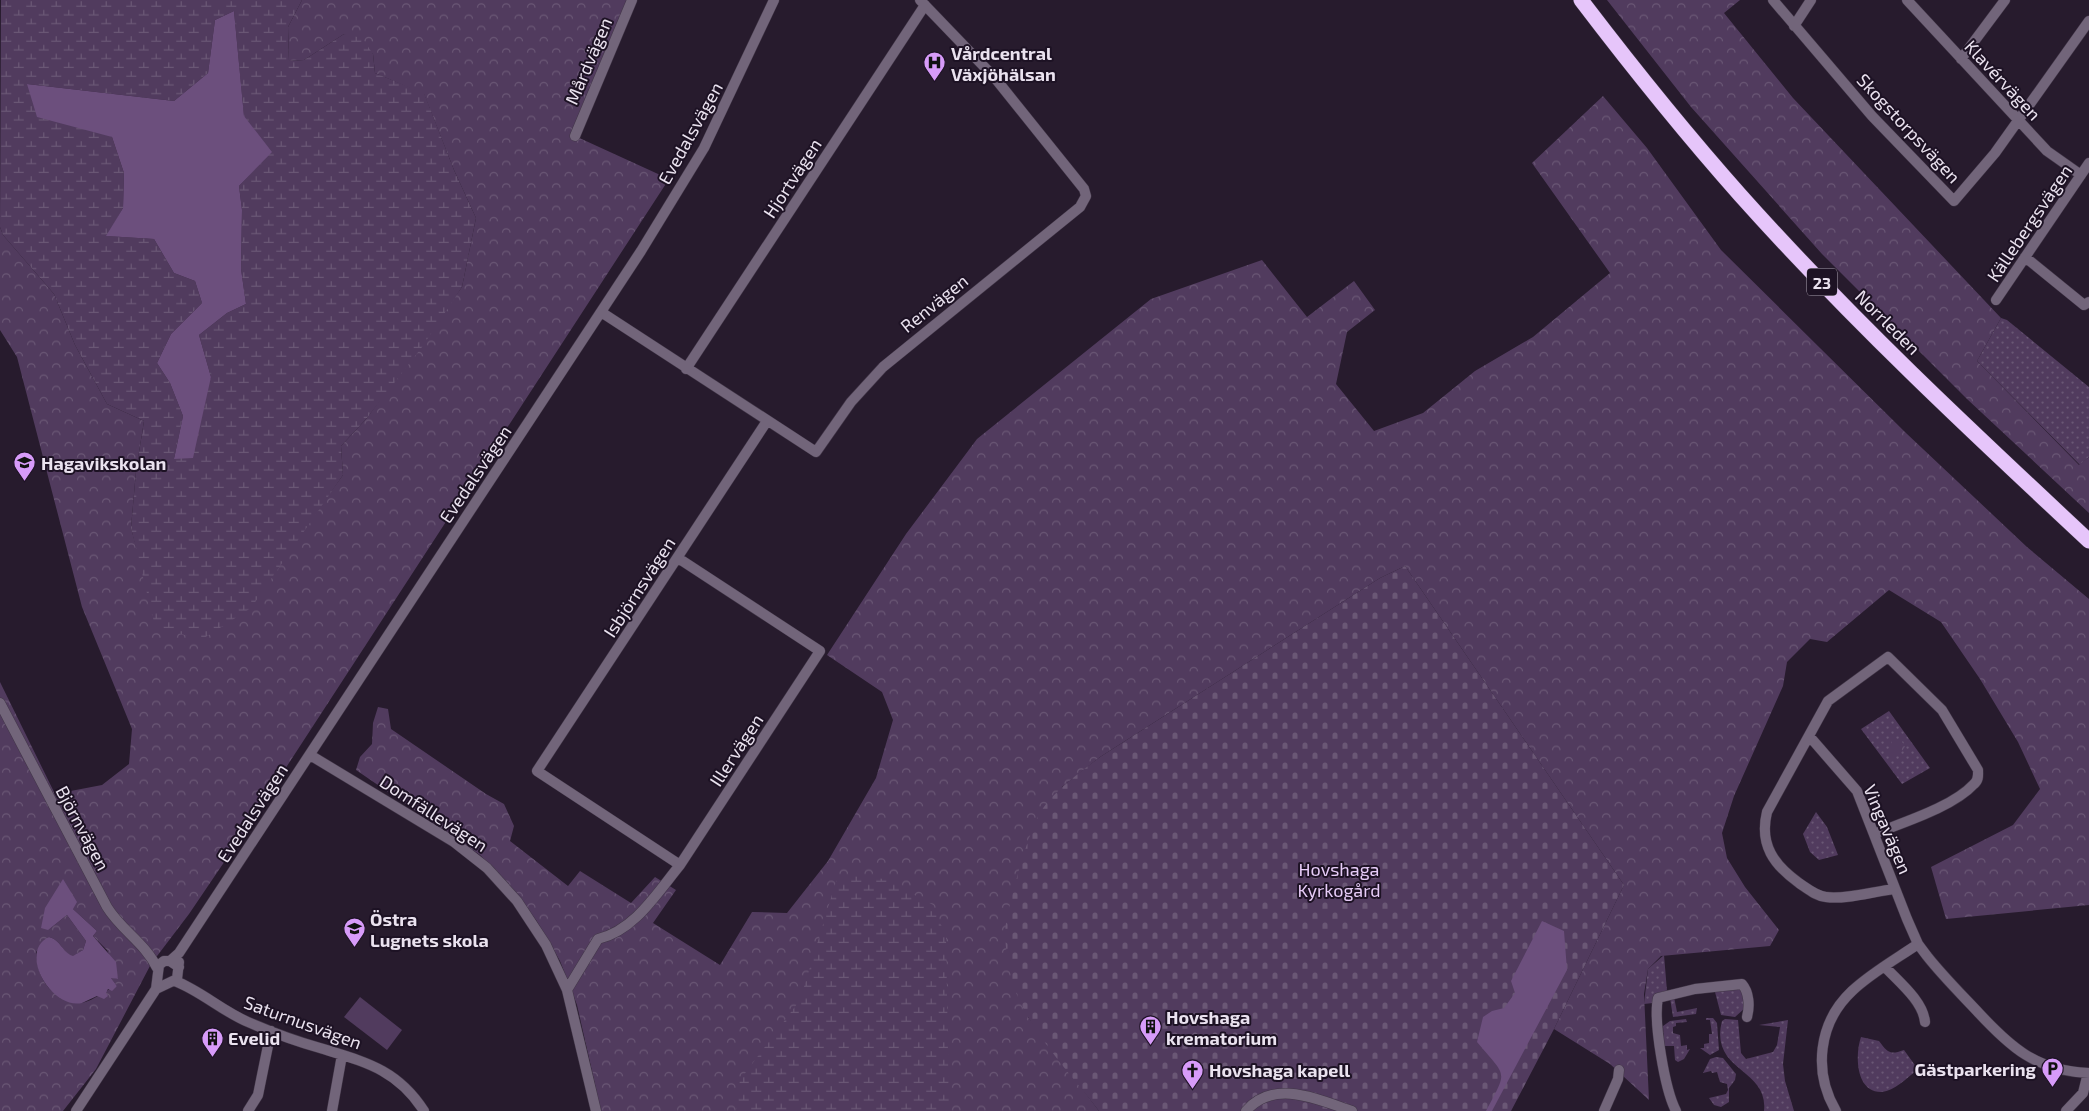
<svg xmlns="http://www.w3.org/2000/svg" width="2089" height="1111" font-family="'Exo 2',sans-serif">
<defs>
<pattern id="grass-dots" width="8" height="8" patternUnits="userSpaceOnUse" patternTransform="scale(1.25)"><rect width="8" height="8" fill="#513b5e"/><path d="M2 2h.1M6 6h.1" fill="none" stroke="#6a5775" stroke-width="1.8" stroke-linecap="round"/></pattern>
<pattern id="forest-crowns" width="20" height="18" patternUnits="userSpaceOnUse" patternTransform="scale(1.25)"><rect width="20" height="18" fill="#513b5e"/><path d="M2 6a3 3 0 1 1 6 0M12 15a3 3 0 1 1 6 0" fill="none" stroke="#6a5775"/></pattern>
<pattern id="wetland-marsh" width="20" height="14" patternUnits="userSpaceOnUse" patternTransform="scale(1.25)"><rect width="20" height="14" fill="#513b5e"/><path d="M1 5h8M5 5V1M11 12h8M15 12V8" fill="none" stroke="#6a5775"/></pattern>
<pattern id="cemetery-stones" width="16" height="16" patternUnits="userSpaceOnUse" patternTransform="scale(1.25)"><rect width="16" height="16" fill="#513b5e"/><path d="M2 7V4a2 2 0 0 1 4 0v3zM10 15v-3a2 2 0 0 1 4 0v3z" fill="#6a5775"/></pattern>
</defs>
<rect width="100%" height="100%" fill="#271b2d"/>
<path fill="url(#grass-dots)" d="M2001,318L2007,320L2089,387V457L2080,465L1977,361Z
M1889,711L1930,768L1902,784L1861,729Z
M1816,812L1827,827L1838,855L1819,860L1810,852L1803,834Z
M1664,955L1667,991L1655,994L1653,1003L1644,1004L1648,969Z
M1733,987L1742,990L1745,1008L1735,1017L1721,1015L1715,992Z
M1674,997L1677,1012L1697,1008L1696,1014L1673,1017L1670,998Z
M1706,1018H1713L1717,1023L1719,1050L1710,1055L1700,1048H1704V1044L1709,1043V1034H1712L1710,1020H1706Z
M1686,1019L1687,1022L1676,1023V1026L1673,1027V1033L1680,1035L1681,1046L1687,1045V1050L1690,1049L1684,1059L1678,1062L1675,1060L1674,1046H1664L1663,1026L1670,1021Z
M1725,1019L1738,1020L1741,1053L1746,1059L1773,1052L1777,1045L1780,1027L1759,1025L1788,1020L1783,1064L1785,1081L1794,1111H1764C1769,1068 1709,1072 1722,1021Z
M1861,1037L1879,1041C1888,1053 1890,1055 1904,1050L1917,1068L1916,1071C1907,1078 1894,1091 1882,1092C1855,1093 1855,1054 1861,1037Z
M1716,1057L1723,1058L1736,1074L1735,1080L1729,1088V1102L1721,1107L1714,1105L1709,1098L1726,1094L1728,1090L1727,1084L1720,1082L1717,1072L1712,1073L1711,1071L1703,1073L1710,1059Z"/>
<path fill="url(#forest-crowns)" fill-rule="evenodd" d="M302,0H632L575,136L669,179L233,849L189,914L151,964L96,1069L63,1111H0V682L55,794L102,785L129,764L132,729L82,607L17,357L0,330V227L3,235L54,294L75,345L107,404L144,421L136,471L131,528L143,572L301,533L343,475L341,446L367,418L462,287L476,218L454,170L424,94L375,73L373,54L344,34L304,60L289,61L288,27ZM73,909L97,931L93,936L107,950L118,979L110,977L117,986C105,990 95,1000 82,1003C79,1003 78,1002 75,1001C49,998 37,977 36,952L49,937C61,940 62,952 73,957L83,950L86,941L67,915L48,930Z
M1607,0H1740L1724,13L1793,98L2001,318L1977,361L2079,465L2089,457V513L1967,399L1822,254L1691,107Z
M1603,96L1647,148L1721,250L1906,433L2027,547L2089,599V905L1946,919L1931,867L2013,825L2040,789L2018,742L1980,679L1941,622L1889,590L1827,642L1810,639L1787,662L1783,686L1734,796L1722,833L1727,858L1745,887L1779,930L1770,946L1661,956L1648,969L1644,994L1649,1100L1610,1064L1554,1029L1624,885L1405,566L1380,578L1100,757L1062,787L1028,1017L1099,1111H601L577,1005L560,961L536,920L501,877L480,855L356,770L360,757L372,744L373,723L378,707L388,709L391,729L486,794L504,804L514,826L510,841L568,886L580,871L631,903L655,877L676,890L653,923L720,965L752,912L787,913L828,861L876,778L893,720L882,692L827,655L906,534L977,439L1151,299L1262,260L1307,317L1354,281L1375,310L1347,332L1336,384L1374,431L1423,413L1475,371L1533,337L1610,273L1532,163Z
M1901,740L1905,747L1900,754L1892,755L1890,753L1892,741Z"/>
<path fill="url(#wetland-marsh)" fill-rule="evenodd" d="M1,0H302L288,27L289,61L304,60L344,34L362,38L373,54L375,73L424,93L454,170L476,218L462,287L422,347L367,418L341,446L343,475L251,608L201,640L155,626L131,528L136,471L144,421L107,404L75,345L54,294L3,235L0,227ZM234,11L244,117L271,152L239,186L242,210L241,269L246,304L227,313L199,335L211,377L174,459L183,416L170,383L157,363L171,334L202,303L195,281L174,273L154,239L107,236L123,208L124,173L112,137L27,84L174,101L208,73L215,20Z
M838,875L885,879L933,905L946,937L949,1111H736L740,1080L800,1000Z"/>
<path fill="url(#cemetery-stones)" d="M1405,566L1624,885L1554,1029L1511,1111H1099C1074,1078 1033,1034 1018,997C1010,978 1003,943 1006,923C1010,899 1029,830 1041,811C1056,789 1079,773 1100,757L1380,578Z"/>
<path fill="#513b5e" d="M360,997L402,1030L387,1050L344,1017Z"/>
<path fill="#6c4f7d" d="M234,11L244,116L272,152L239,186L242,210L241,269L246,304L227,313L199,335L211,377L193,458L174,459L183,416L170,383L157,363L171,334L202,303L195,281L174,273L154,239L106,236L123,208L124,173L112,137L37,117L27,84L174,101L208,73L215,20Z
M63,879L77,902L73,909L97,931L93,936L116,962L118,979L111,978L117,986L112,991L108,989L106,993L108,996L104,999L97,996C92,998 87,1001 82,1003C52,1010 17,952 49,937C61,940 62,952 73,956L83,950L86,941L67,915L48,930L41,928L45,908Z
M1542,921L1564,931L1567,970L1492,1111H1486C1508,1069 1507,1078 1477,1042L1483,1017L1492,1011L1504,1008L1515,993L1511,981Z"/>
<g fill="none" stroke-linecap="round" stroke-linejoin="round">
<defs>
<path id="minor" d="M1773,0L1872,116L1954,201L1995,153L2089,21
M1907,0L2047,151L2081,175
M1794,26L1811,0
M1961,59L2005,0
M575,136L632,0
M2025,257L2084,305L2089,302
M1996,300L2089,163
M601,312L816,452L851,402L883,367L1080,207L1086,196L1084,189L995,78L920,0
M686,369L925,5
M678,558L820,651L680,865L537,771L767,421
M0,703L107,907C121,930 146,944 157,968
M1810,737L1857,791L1907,919L1918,944L1927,956C1942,975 1959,992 1976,1010C2010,1047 2036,1071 2089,1073
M310,755L454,842L487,868L517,901L546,945L567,990L596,1111
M1874,834C1904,822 1953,807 1974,784C1979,780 1978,775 1978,770L1942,710L1888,657L1828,701L1767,812C1759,845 1774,865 1799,883C1808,889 1816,896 1826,897C1846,900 1875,891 1895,889
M170,961L179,953L641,251L704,148L774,0
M1885,967C1899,982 1923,1001 1925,1022
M175,981C201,991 222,1011 248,1022C271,1032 295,1041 320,1048C365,1062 397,1069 424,1111
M156,989L177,979L179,962
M567,990L598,939C635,930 657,893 680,865
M76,1111L156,989L159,965L164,961H170L179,967
M248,1111L258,1095L271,1031
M332,1111L342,1055
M1246,1111C1274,1078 1319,1100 1352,1111
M1604,1111L1618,1079L1619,1070
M1676,1111C1665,1090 1653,1021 1658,998L1695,989L1742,984C1749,992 1750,1006 1747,1017
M1836,1111C1813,1072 1818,1023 1852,991C1871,973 1896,959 1918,944
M2066,1111L2083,1093L2088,1073"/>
<path id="highway" d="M1581,0C1632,67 1685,133 1741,196C1850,318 1970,430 2089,541"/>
</defs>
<use href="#minor" stroke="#423748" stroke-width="11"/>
<use href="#highway" stroke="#423748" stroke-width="16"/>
<use href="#minor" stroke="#72657a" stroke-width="10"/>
<use href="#highway" stroke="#e6c5fa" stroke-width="15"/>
</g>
<defs>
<symbol id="hospital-pin" viewBox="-11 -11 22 30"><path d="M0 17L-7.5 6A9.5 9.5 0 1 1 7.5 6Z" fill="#d79bf9" stroke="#1d1224"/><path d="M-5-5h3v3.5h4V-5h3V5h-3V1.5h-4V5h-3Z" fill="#111"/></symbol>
<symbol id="school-pin" viewBox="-11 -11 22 30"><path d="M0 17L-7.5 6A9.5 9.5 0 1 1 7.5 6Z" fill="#d79bf9" stroke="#1d1224"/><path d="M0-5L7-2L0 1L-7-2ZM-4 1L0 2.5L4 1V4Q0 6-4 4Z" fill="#111"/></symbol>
<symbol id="building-pin" viewBox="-11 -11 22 30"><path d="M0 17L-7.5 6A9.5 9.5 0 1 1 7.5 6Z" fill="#d79bf9" stroke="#1d1224"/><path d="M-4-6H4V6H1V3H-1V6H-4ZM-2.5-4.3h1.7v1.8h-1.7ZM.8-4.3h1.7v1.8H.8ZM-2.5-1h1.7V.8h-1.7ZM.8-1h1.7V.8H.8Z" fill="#111"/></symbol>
<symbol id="parking-pin" viewBox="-11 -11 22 30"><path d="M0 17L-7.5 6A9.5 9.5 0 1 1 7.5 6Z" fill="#d79bf9" stroke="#1d1224"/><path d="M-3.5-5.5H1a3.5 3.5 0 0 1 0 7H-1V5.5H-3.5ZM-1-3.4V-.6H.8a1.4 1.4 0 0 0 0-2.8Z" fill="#111"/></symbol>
<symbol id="church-pin" viewBox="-11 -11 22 30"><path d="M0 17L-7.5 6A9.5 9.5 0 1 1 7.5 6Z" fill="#d79bf9" stroke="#1d1224"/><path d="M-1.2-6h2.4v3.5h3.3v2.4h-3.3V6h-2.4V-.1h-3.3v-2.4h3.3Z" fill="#111"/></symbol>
</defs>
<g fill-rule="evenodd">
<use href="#hospital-pin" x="922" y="50" width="25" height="34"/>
<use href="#school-pin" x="12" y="450" width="25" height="34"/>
<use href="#school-pin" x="342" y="916" width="25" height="34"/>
<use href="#building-pin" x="1138" y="1014" width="25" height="34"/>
<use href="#building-pin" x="200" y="1026" width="25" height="34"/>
<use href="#parking-pin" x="2040" y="1056" width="25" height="34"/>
<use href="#church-pin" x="1180" y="1058" width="25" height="34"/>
</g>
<g text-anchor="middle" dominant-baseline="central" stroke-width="4" stroke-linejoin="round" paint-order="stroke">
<rect fill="#1d1224" stroke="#aca4b2" stroke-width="1" x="1807" y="268.5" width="30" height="27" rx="4"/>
<g font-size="16" font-weight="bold" fill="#eae2ef">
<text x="1822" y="282">23</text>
</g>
<g font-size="18" font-weight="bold" fill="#eae2ef" stroke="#1d1224" text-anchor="start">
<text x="951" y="53">Vårdcentral<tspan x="951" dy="21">Växjöhälsan</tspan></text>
<text x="41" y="463">Hagavikskolan</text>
<text x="370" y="919">Östra<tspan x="370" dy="21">Lugnets skola</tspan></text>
<text x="1166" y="1017">Hovshaga<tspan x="1166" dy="21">krematorium</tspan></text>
<text x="228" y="1038">Evelid</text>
<text x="2036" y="1069" text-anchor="end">Gästparkering</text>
<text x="1209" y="1070">Hovshaga kapell</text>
</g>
<g font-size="18" fill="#eae2ef" stroke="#1d1224">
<text transform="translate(588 61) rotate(-67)">Mårdvägen</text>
<text transform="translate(2003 80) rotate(47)">Klavérvägen</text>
<text transform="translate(1909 128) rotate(47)">Skogstorpsvägen</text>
<text transform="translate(690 133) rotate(-61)">Evedalsvägen</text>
<text transform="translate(792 178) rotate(-57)">Hjortvägen</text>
<text transform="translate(2029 223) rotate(-56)">Källebergsvägen</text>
<text transform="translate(934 303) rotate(-39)">Renvägen</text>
<text transform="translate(1888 322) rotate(45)">Norrleden</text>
<text transform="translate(475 474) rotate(-56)">Evedalsvägen</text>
<text transform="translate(639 587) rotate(-57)">Isbjörnsvägen</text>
<text transform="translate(736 750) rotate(-57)">Illervägen</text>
<text transform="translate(252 813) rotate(-57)">Evedalsvägen</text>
<text transform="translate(434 813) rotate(33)">Domfällevägen</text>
<text transform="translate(83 828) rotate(62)">Björnvägen</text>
<text transform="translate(1888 829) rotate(67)">Vingavägen</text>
<text transform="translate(303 1022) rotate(20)">Saturnusvägen</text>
</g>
<g font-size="18" fill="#e7ccf8" stroke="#1d1224">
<text x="1339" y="869">Hovshaga<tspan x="1339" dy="21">Kyrkogård</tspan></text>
</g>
</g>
</svg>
